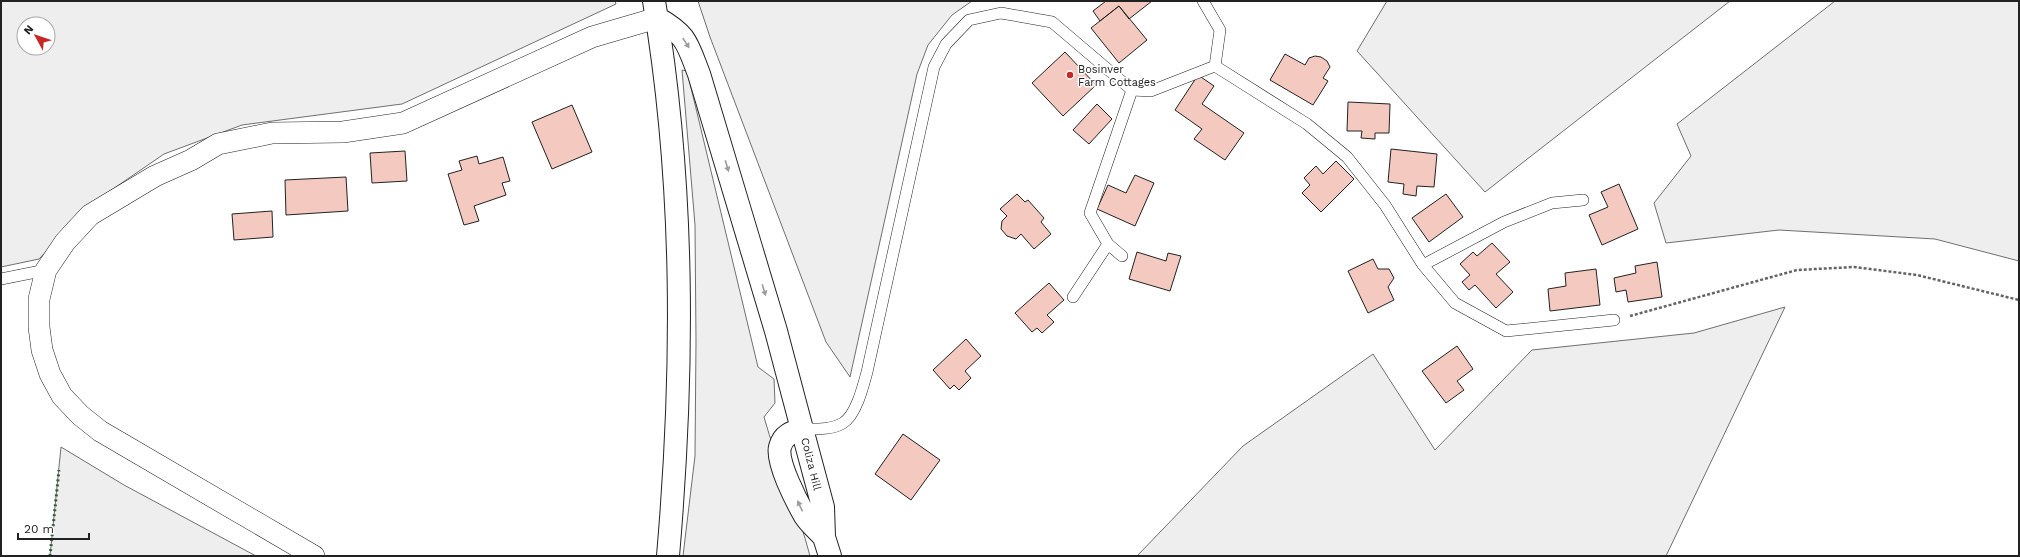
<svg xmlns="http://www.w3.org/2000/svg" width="2020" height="557" font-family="'Work Sans',sans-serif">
<rect width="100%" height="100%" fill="#fff"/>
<path fill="#eee" stroke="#6f6f6f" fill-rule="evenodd" d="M1,1H615L616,4L402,104L242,125L164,154L94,202L39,259L1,267ZM24,24H48V48H24Z
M698,1H972L952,15L928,45L917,74L850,377L826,342L710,37Z
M1387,1H1730L1485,192L1357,51Z
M1835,1H2019V261L1935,239L1779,230L1666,243L1654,203L1691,156L1677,124Z
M682,70L687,71L758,367L774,379L775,403L764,417C777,464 798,509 810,556H683L695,456L696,341L695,225Z
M1785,307L1666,556H1137L1243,446L1373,354L1435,450L1532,350L1694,333Z
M61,447L124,485L256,556H50Z"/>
<path fill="#f3c9c0" stroke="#222" d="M1106,1H1152L1129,19L1119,6L1100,21L1093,11Z
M1119,6L1147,40L1119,63L1091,28Z
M1065,52L1096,85L1063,116L1032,83Z
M1285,54L1305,65L1309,58L1315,56L1321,57L1327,61L1330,67L1323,78L1328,81L1313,105L1270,80Z
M1198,75L1214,86L1202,104L1244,133L1225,160L1194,139L1202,129L1175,110Z
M1348,102L1390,104L1389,133H1375V139L1361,138L1362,131H1347Z
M1097,104L1112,119L1089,144L1073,130Z
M572,105L592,152L552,169L532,122Z
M1391,149L1437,154L1434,187L1417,186L1416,196L1403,194L1404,184L1388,182Z
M405,151L407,181L372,183L370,153Z
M477,156L479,164L503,157L510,181L502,183L506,195L474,206L479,221L464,225L448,174L462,170L459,161Z
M1336,161L1354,179L1321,212L1302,193L1310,185L1304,178L1316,166L1323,174Z
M1135,175L1154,183L1135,226L1097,209L1108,185L1126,193Z
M346,177L348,211L286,215L285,180Z
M1619,184L1638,229L1602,245L1589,215L1608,207L1601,192Z
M1017,194L1025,202L1028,200L1044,218L1041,222L1051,234L1034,249L1021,234L1016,239L1007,236L1001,229L1002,221L1007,216L1000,209Z
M1446,194L1463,217L1429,242L1412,218Z
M272,211L273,237L234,240L232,214Z
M1492,243L1510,262L1496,274L1513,292L1496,308L1475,285L1469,290L1462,282L1470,275L1460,264L1473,252L1477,256Z
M1137,252L1166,261L1168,253L1181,256L1170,291L1129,279Z
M1373,259L1378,269H1389L1394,278L1388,287L1394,300L1368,313L1348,271Z
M1657,262L1662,297L1628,302L1626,290L1616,292L1614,278L1636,273L1635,266Z
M1596,269L1600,305L1550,311L1548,289L1566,286L1565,273Z
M1049,283L1064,300L1047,315L1054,322L1042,333L1037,328L1032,332L1015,313Z
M966,339L981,356L965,371L971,378L959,390L954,385L950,389L933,370Z
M1457,346L1473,369L1457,381L1464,390L1446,403L1422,371Z
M903,434L940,460L911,500L875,474Z"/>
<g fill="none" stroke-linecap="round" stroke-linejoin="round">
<defs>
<path id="service" d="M1203,1L1220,30L1215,66
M1132,90L1151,91L1215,66L1307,124L1347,157L1385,205L1423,265L1455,303L1506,331L1614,320
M1108,244L1122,256
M1423,265L1504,222L1552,203L1583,200
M1,279L46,270
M802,429C815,429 832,430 843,423C856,415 863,387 867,372L934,67L946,44L969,20L1001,13L1052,22L1132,90L1090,213L1108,244L1073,297"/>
<path id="minor" d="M314,556L100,431L80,415L62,396L50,374L42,350L39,327V299L46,270L65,242L90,215L155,176L191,160L218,144L272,133L343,132L403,123L592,37L657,18"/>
<path id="tertiary" d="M824,537C818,530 810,524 805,516C797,502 776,462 780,447C783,435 792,432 802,429L823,507L824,537L830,556"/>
<path id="trunk" d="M654,1C685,186 684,370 668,556
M657,18C687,35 687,43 699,74L776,331L802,429"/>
</defs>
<use href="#service" stroke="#222" stroke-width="12"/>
<use href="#minor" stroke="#222" stroke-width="22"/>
<use href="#tertiary" stroke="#222" stroke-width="24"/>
<use href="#trunk" stroke="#222" stroke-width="24"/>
<path stroke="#646464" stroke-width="2.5" stroke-dasharray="3 2" stroke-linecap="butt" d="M1630,316L1797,270L1854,267L1917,275L2019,300"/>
<use href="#service" stroke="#fff" stroke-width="11"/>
<use href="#minor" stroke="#fff" stroke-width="21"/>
<use href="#tertiary" stroke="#fff" stroke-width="22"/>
<use href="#trunk" stroke="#fff" stroke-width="22"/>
<path stroke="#2f5e38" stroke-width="3" stroke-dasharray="2 3" stroke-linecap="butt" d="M50,556L59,470"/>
</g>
<defs><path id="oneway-solid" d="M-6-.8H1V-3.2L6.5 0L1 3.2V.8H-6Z"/></defs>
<g fill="#9c9c9c">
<use href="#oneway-solid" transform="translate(686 43) rotate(57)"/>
<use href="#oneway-solid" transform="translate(727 166) rotate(73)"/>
<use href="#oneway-solid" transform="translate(764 290) rotate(73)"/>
<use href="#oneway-solid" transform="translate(800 506) rotate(-115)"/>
</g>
<circle fill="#c62828" stroke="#fff" stroke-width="1.5" cx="1070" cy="75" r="4"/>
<g text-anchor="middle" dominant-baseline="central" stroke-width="3" stroke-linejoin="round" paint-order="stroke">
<g font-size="11" fill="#222" stroke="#fff" text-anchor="start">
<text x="1078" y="69">Bosinver<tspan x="1078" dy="13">Farm Cottages</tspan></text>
</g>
<g font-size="11" fill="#222" stroke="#fff">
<text transform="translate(811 464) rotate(76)">Coliza Hill</text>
</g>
</g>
<rect width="2020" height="557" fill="none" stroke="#222222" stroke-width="4"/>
<g transform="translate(36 36) rotate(310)"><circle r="19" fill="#ffffff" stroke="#a7a7a7"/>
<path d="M0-3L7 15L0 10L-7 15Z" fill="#c62828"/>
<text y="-6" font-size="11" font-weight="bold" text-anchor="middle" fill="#222222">N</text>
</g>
<path d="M18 533v6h71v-6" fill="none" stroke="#222222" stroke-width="2"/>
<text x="24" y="533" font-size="12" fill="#222222" stroke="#ffffff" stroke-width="3" paint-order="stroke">20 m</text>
</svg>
